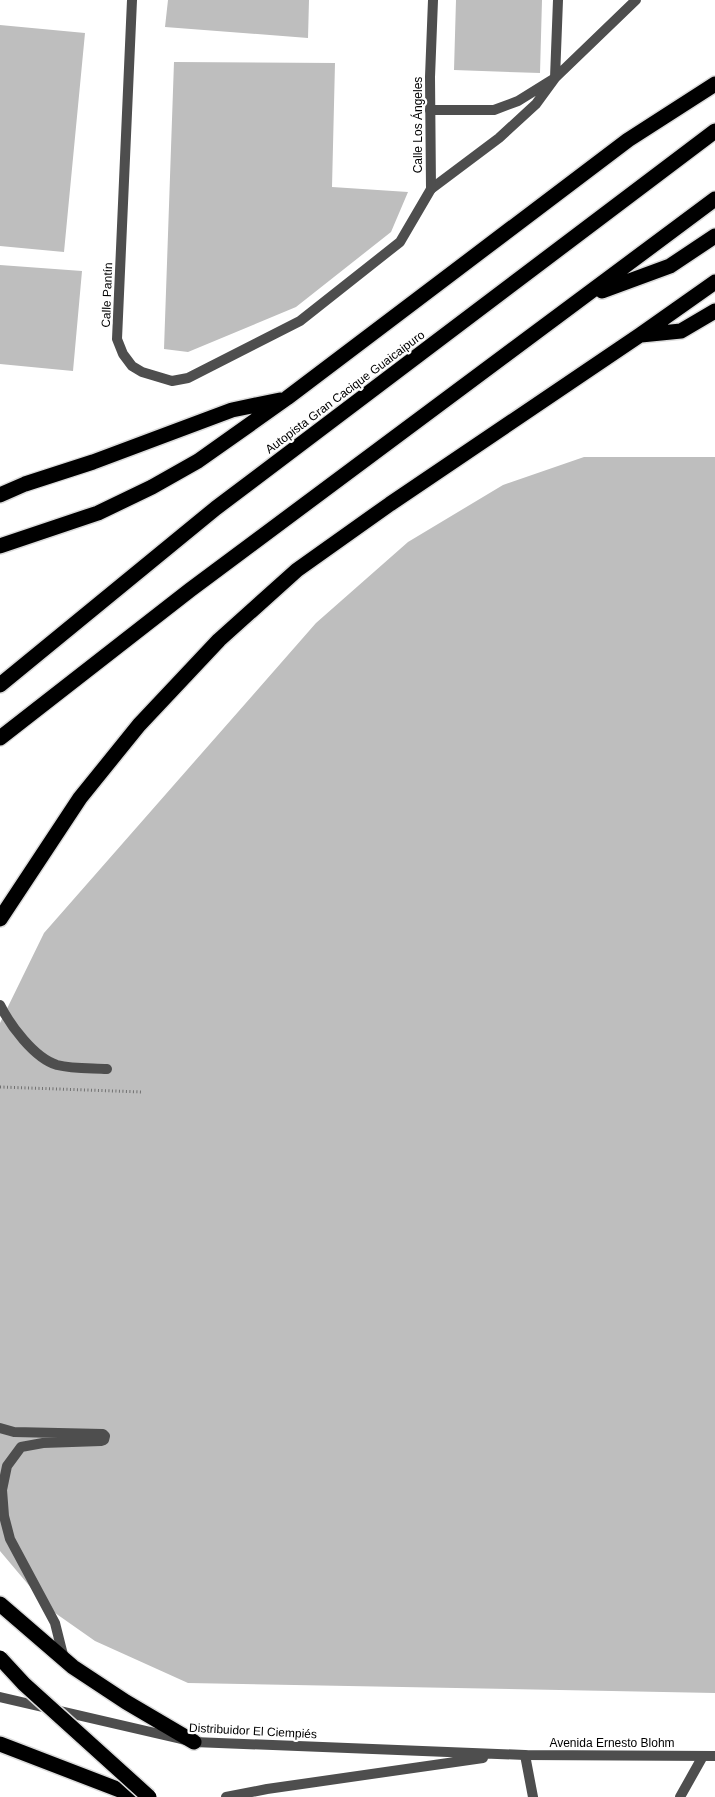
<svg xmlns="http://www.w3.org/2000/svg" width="715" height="1797" font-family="Helvetica,sans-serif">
<rect width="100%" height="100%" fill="#fff"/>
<path fill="#bebebe" d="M168,0H309L308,38L165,27Z
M456,0H542L540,73L454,70Z
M0,25L85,33L64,252L0,246Z
M174,62L335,63L332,187L408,192L391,232L296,307L188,352L164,349Z
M0,265L82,271L73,371L0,364Z
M584,457H715V1693L188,1683L95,1641L48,1608L0,1551V1023L44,933L316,623L408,542L503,485Z"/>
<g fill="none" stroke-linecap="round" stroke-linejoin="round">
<defs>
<path id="motorway" d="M602,291L670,266L715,236
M641,335L681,331L715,311
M0,495L25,484L93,462L232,410L280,400
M0,546L98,513L152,487L198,461L287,398L628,140L715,84
M0,685L216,508L715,131
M0,738L190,590L715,199
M0,919L80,798L139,725L219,640L297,570L390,504L640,335L715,282
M0,1604L73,1667L126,1702L194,1742
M0,1744L138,1797"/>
</defs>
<use href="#motorway" stroke="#dbdbdb" stroke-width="18"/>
<path stroke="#707070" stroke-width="3" stroke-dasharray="1 2.5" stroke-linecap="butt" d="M0,1087L143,1092"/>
<path stroke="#4e4e4e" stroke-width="10" d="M430,110H494L518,101L555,78L558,0
M431,189L499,138L536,104L555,78L636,0
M0,1005C10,1025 34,1058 57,1065C73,1069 92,1068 107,1069
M0,1428L14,1432L103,1434L105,1436L104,1440L101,1441L43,1443L21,1447L7,1466L2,1490L4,1516L10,1539L55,1623L64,1659
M525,1755L533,1797
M680,1797L703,1756"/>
<path stroke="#4e4e4e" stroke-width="10" d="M132,0L117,339L123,354L132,366L142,372L172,381L188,378L300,321L400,242L431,189L430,77L433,0"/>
<path stroke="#4e4e4e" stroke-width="10" d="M0,1697L194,1742L525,1755L715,1756
M226,1797L267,1789L483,1758"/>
<use href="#motorway" stroke="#000" stroke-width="15"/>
<defs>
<path id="motorway-bridge" d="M0,1658L24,1684L149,1797"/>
</defs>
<use href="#motorway-bridge" stroke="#dbdbdb" stroke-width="18" stroke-linecap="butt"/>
<use href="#motorway-bridge" stroke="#000" stroke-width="15"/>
</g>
<g text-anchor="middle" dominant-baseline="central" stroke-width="4.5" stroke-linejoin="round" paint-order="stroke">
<g font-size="12" fill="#000" stroke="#fff">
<text transform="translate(418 125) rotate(-90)">Calle Los Ángeles</text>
<text transform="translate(107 295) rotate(-88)">Calle Pantín</text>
<text transform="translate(345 392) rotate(-37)">Autopista Gran Cacique Guaicaipuro</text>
<text transform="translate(253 1731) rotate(3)">Distribuidor El Ciempiés</text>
<text x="612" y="1743">Avenida Ernesto Blohm</text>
</g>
</g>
</svg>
